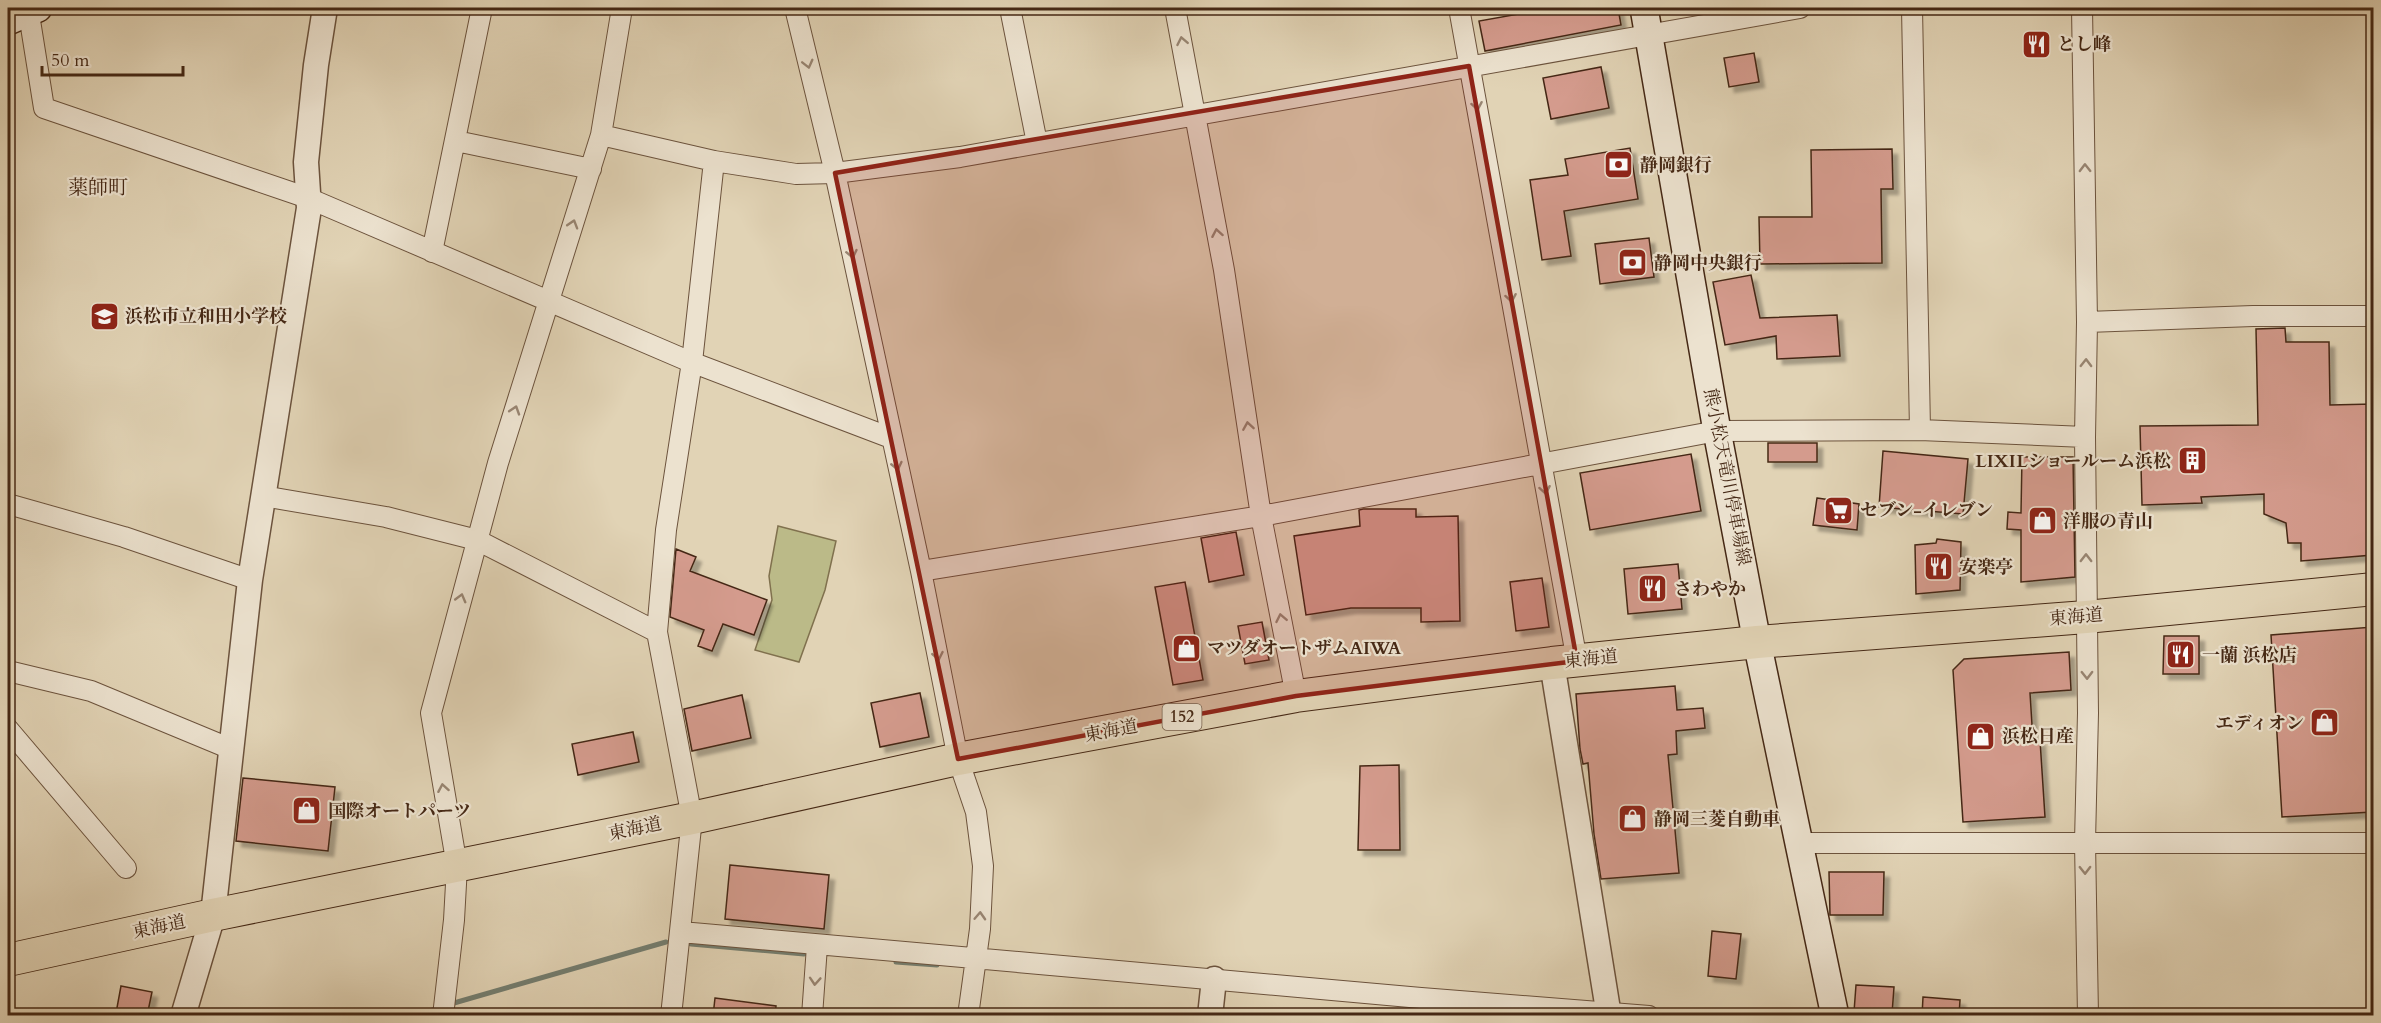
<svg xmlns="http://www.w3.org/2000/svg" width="2381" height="1023" font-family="Cardo,'Noto Serif JP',serif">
<defs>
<filter id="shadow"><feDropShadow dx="5.5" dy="5.5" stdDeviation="1.5" flood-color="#0004"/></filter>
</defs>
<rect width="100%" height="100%" fill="#e1d3b5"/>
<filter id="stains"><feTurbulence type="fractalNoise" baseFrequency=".00333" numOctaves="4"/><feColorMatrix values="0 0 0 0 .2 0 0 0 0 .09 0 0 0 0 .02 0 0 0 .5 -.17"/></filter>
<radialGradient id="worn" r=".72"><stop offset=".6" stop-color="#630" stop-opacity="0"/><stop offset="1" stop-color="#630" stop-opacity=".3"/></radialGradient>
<path fill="#bbba88" stroke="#80714e" stroke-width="1.5" d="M778,526L836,541L825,590L799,662L755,650L772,600L769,576Z"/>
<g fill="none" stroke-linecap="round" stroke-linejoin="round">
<path stroke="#747e70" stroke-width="5" d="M691,944L804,954
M896,962L937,965
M454,1003L666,942
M413,1016L433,1010"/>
</g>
<path fill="#d49b8d" stroke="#452815" stroke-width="1.5" filter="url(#shadow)" d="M1553,8H1618L1621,25L1485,51L1479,21Z
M1754,53L1759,82L1729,87L1724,58Z
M1601,67L1609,108L1551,119L1543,78Z
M1630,148L1638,199L1564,211L1571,256L1542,260L1530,180L1568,175L1565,159Z
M1892,149L1893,189H1881L1882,263L1760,264L1759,217H1812L1811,150Z
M1649,238L1654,277L1600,284L1595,244Z
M1751,275L1760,318L1837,315L1840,356L1777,359L1776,336L1725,345L1713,282Z
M2285,328L2286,342H2329L2330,405L2373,404V555L2301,561V543H2288L2286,523L2264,514V494L2201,497L2202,503L2142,505L2140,426L2258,425L2256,329Z
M1768,443H1817V462H1768Z
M1883,451L1968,459L1963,514L1879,507Z
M1691,454L1701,511L1590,530L1580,473Z
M2022,457H2073L2075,577L2021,582V530L2007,529L2008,512L2021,513Z
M1817,498L1859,504L1857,530L1813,525Z
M1363,509H1416V517L1458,516L1460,621L1421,622V608H1351L1306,615L1294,536L1360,526L1359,510Z
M1236,532L1244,575L1209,582L1201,538Z
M1937,539L1961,542L1960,590L1916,594L1915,545L1936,543Z
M676,549L696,557L690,571L767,600L754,635L723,624L712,651L698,646L704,630L670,617Z
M1678,564L1682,609L1628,614L1624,569Z
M1542,578L1549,627L1516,631L1510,582Z
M1185,582L1203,680L1173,685L1155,587Z
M1262,622L1269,660L1245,664L1238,626Z
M2373,627V812L2282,817L2271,635Z
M2164,636H2199V674H2163Z
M2069,652L2071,690L2030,693L2033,741L2040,740L2045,817L1963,822L1953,670L1964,659Z
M1675,686L1677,710L1703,708L1705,728L1676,731L1677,754L1668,755L1679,873L1601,879L1594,834L1588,763L1583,764L1580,749L1576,694Z
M920,693L929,737L880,747L871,703Z
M742,695L751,738L692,751L684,709Z
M633,732L639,762L578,775L572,744Z
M1399,765L1400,850H1358L1360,766Z
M243,778L335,787L328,851L236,841Z
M730,865L829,875L824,929L725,919Z
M1829,872H1884L1883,915H1830Z
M1712,931L1741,934L1736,979L1708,976Z
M1856,985L1894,987L1892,1014L1854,1012Z
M121,986L152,992L147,1016L116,1013Z
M1923,997L1960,1000L1959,1016H1922Z
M715,998L776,1006L775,1016H713Z"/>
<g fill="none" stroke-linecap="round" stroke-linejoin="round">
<defs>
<path id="minor" d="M28,8L44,108L308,198L686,360L891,438
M795,8L835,173L921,571L958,759L976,812L983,866L980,929L968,1016
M1010,8L1037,143
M1175,8L1224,270L1261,516L1296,696
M1459,8L1577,661
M1912,8L1920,430
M2082,8L2087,322L2085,437L2088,713L2085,842L2088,1016
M601,135L714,161L692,362L666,530L657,632
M456,141L591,169
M714,161L796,174L835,173L960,157L1800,8
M432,252L482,8
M2087,322L2253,316H2374
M263,496L386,517L477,540L657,632L692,818L671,1016
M8,504L124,537L250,580
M921,571L1261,516L1717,431L1920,430L2085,437
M8,671L91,691L231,749
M8,729L126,868
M1800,843H2374
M681,932L1421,998L1649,1016
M443,1016L454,920L457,866L431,713L498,463L601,135L622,8
M812,1016L817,946"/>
<path id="tertiary" d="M1552,663L1609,1016
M183,1016L213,915L250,580L309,208L306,162L316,65L325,8
M1210,1016L1214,979"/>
<path id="secondary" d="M1644,8L1717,431L1757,642L1835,1016
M8,21L38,8"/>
<path id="trunk" d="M8,960L213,915L692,818L958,759L1296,696L1552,663L1757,642L2086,617L2374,589"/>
</defs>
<use href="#minor" stroke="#6c533d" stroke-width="22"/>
<use href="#tertiary" stroke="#6c533d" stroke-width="27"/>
<use href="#secondary" stroke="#452815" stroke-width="30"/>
<use href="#trunk" stroke="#452815" stroke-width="34"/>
<use href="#minor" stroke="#ece2cf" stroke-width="20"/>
<use href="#tertiary" stroke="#ece2cf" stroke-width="24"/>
<use href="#secondary" stroke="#ece2cf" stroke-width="27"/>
<use href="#trunk" stroke="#e1d3b5" stroke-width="32"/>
</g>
<defs><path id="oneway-chevron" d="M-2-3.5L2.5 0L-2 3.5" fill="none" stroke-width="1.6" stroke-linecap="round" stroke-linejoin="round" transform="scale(1.5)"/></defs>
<g stroke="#988572">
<use href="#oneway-chevron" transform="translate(1182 41) rotate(-101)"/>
<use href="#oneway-chevron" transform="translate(808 64) rotate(76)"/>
<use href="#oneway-chevron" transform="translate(1477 106) rotate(80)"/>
<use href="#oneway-chevron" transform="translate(2085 168) rotate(-91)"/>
<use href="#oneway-chevron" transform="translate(573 224) rotate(-73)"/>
<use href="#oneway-chevron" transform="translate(1217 233) rotate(-100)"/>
<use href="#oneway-chevron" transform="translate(852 254) rotate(78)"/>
<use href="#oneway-chevron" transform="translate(1511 298) rotate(80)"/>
<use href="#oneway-chevron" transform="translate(2086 363) rotate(-89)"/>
<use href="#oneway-chevron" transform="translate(515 410) rotate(-72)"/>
<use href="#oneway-chevron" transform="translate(1248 426) rotate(-99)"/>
<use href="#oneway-chevron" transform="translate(897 466) rotate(77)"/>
<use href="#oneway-chevron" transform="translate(1545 490) rotate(80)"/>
<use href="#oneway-chevron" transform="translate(2086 558) rotate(-90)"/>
<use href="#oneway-chevron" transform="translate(461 598) rotate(-75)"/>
<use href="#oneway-chevron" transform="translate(1281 618) rotate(-101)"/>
<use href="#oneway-chevron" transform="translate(938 656) rotate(79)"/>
<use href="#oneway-chevron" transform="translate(2087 675) rotate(89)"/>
<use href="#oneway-chevron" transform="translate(443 788) rotate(-100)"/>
<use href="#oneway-chevron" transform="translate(2085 870) rotate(89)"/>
<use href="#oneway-chevron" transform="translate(980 916) rotate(-87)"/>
<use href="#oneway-chevron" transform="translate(815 981) rotate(94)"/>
</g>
<path fill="#8f2418" fill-opacity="0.2" stroke="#8f2418" stroke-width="4.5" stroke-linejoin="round" d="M1469,66L1577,661L1296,696L958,759L835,173Z"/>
<defs>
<symbol id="restaurant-square" viewBox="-11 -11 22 22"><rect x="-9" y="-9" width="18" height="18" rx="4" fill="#8f2418" stroke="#ece2cf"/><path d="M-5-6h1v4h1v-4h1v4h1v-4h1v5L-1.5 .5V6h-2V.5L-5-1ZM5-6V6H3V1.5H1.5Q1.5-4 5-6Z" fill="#fff"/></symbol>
<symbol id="bank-square" viewBox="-11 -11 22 22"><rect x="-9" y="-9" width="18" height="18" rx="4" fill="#8f2418" stroke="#ece2cf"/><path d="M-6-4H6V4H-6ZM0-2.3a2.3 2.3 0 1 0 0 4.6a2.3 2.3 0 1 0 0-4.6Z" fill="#fff"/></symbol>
<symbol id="school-square" viewBox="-11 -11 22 22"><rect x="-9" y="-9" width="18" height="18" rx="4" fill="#8f2418" stroke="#ece2cf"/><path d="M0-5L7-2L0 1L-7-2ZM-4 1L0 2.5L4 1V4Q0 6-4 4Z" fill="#fff"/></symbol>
<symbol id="building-square" viewBox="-11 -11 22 22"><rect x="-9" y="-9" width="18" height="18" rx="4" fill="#8f2418" stroke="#ece2cf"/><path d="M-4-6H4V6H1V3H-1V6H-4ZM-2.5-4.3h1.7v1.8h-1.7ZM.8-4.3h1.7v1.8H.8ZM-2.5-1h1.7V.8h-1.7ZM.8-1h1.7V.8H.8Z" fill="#fff"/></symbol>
<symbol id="supermarket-square" viewBox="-11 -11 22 22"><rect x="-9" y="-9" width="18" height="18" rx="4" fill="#8f2418" stroke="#ece2cf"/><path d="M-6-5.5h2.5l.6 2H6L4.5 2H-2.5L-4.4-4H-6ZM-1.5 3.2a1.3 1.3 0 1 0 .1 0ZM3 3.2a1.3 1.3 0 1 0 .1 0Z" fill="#fff"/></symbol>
<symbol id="shop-square" viewBox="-11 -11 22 22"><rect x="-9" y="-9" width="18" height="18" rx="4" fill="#8f2418" stroke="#ece2cf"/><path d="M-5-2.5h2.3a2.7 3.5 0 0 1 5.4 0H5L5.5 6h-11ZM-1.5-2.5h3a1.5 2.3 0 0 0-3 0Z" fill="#fff"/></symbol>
</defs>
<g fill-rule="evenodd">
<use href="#restaurant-square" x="2020" y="28" width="33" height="33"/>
<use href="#bank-square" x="1602" y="148" width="33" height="33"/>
<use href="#bank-square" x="1616" y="246" width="33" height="33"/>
<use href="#school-square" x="88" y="300" width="33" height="33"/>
<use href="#building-square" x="2176" y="444" width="33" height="33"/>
<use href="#supermarket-square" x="1822" y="494" width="33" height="33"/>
<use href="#shop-square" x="2026" y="504" width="33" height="33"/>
<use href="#restaurant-square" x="1922" y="550" width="33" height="33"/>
<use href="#restaurant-square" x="1636" y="572" width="33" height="33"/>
<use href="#shop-square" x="1170" y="632" width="33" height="33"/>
<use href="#restaurant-square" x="2164" y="638" width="33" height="33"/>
<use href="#shop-square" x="2308" y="706" width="33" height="33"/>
<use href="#shop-square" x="1964" y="720" width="33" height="33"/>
<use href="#shop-square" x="290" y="794" width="33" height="33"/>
<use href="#shop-square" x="1616" y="802" width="33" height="33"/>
</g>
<g text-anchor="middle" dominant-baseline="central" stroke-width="4.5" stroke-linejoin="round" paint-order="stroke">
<rect fill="#ece2cf" stroke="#77604d" stroke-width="1.5" x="1162.5" y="704" width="39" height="26" rx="4.5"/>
<g font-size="16" font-weight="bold" fill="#452815">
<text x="1182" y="717">152</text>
</g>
<g font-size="18" font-weight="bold" fill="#452815" stroke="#ece2cf" text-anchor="start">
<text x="2057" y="44">とし峰</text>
<text x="1640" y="165">静岡銀行</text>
<text x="1654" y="263">静岡中央銀行</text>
<text x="125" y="316">浜松市立和田小学校</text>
<text x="2171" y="461" text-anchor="end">LIXILショールーム浜松</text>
<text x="1860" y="510">セブン-イレブン</text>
<text x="2063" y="521">洋服の青山</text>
<text x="1959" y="567">安楽亭</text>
<text x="1674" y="589">さわやか</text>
<text x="1207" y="648">マツダオートザムAIWA</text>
<text x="2202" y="655">一蘭 浜松店</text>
<text x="2304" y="723" text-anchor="end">エディオン</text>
<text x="2002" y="736">浜松日産</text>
<text x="328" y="811">国際オートパーツ</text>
<text x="1654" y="819">静岡三菱自動車</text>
</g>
<g font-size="18" fill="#452815" stroke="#ece2cf">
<text transform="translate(1727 477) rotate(79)">熊小松天竜川停車場線</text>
<text transform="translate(2076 617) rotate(-5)">東海道</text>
<text transform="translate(1591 659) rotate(-6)">東海道</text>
<text transform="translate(1111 731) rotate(-11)">東海道</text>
<text transform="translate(635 829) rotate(-12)">東海道</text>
<text transform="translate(159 927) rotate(-12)">東海道</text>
</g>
<g font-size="20" fill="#452815" stroke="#ece2cf">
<text x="98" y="187">薬師町</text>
</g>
</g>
<rect width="2381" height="1023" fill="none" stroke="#e1d3b5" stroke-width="30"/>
<rect x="9" y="9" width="2363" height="1005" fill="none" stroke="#452815" stroke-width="3"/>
<rect x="15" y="15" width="2351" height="993" fill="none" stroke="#452815" stroke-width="1.5"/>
<path d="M42 66v9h141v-9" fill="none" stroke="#452815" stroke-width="3"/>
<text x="51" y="66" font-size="18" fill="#452815" stroke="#ece2cf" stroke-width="4.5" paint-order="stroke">50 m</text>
<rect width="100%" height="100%" filter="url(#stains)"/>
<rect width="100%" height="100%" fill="url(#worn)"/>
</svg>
